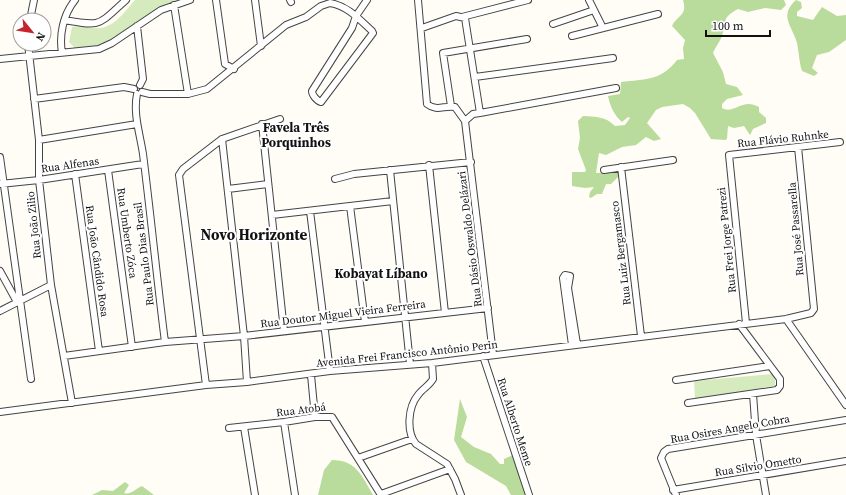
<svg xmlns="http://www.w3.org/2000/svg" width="846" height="495" font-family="'Source Serif 4',serif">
<rect width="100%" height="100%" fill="#fffdf5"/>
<path fill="#d5ebbd" d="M135,0H180L152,12L106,44L76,49L69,42L72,27C80,25 87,28 95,28C113,30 124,12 135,0Z
M772,374L775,380V386L695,399L694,381Z"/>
<path fill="#b9dc9c" d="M683,0H784L786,5L781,10L765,8L748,12L738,9C721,18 727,21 722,36C720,42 715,47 713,53L723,72L726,84L737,87L743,95L727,99L722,104V108C734,115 742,97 759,107V112L766,118V123L753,129L750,135L744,126L734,128L728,126L727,139L725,140L711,139L695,113L690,108L683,104L662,107L656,110L647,123L661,139L654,141L646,137L636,145L622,147L606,155L599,153L596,173L621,172L620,175L611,184H606L602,194H597L591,198L589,197L590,192L594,187L585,188L572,186V172H585L586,170L578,149L580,138L578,121L583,116C596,117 605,116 615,126L625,125L630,118L628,117L622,122C614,115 610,106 608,96L620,94L621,82C645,79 661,81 677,60L684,59L683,48L685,40L672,26C677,15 688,16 683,0Z
M796,0L801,2L802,8L797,12V16L813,20L822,7L837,16L846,15V40L829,52L817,55L812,68L818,73L814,76L802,71C799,62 799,52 797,43C793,27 778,16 796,0Z
M460,399L467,417L461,437L474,447L491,454L500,464H504V459L513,455L526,495H511L506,486L466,462L454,440Z
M332,460C356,460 362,476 373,495H318L324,470Z
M125,482L129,485L124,493C131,495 135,489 142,486L154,495H92L102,490L113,491Z"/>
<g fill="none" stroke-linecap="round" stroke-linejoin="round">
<defs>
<path id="minor" d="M216,0L225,64L234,69
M255,0L261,46
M290,0L291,2
M418,0L427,104C437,112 444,105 455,107L465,121L493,354
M589,0L603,28
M174,5L188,94
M462,17L528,0
M30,20L34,0
M65,20C102,27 98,25 126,0
M553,24L594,10
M137,26L143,79L140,85
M422,28L456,16L465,18L480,113
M572,36L658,14
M28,44L39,140V180L51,285L72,403
M62,53C59,35 63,15 75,0
M0,59L99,49L112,43L161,10L190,0
M475,77L613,58
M142,92L150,94H188L207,89L286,25L306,17L321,6L330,3C348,6 359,19 372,31L373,33L321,102C317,101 312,95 312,91L352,28L356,16L367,0
M137,94C133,114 140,134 143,154C151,217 157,280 165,342
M34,99L124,87L134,89
M451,106L443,53L527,39
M465,121L473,114L480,113L616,88
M262,124L284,331
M222,139L244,336L247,382
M39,140L137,124
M0,157L31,379
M429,165L445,313
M621,167L641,336
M108,170L132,347
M390,170L410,364
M604,170L673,160
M75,174L99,351
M335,179L354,174L471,162
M0,184L39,180L143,164
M228,189L268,184
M350,206L365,322
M310,211L330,371
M272,215L393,201
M0,271L17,302
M0,311L51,285
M786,319L846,405
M746,323L729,155L840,142
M572,345L563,278L565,275L570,276L568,288L577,344
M64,356L165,342L244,336L488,308
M483,356L529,495
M432,363L433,379C429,386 422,389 418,395C408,407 406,432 416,444L447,464L455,479L461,495
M311,375L315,417
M676,380L770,366
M206,385L179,175L183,169L222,139L280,119
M753,394L756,435L766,495
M688,403L777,390L780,386V379L739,324
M0,412L206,385L247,382L330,371L432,363L786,319L811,313L814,309L798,147
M284,422L295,495
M244,427L255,495
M229,428L284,422L315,417H332L381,495
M358,458L412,439
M673,490L846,461
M381,494L450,469
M676,495L661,458L664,452L668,449L846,420"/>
</defs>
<use href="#minor" stroke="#444" stroke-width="8"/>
<use href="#minor" stroke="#fff" stroke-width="6"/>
</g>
<g text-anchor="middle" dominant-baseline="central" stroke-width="4" stroke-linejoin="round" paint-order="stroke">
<g font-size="11" fill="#111" stroke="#fff">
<text transform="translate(783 139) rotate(-6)">Rua Flávio Ruhnke</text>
<text transform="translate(70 165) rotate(-8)">Rua Alfenas</text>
<text transform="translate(34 225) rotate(-96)">Rua João Zilio</text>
<text transform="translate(796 229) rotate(-95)">Rua José Passarella</text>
<text transform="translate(127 233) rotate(82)">Rua Umberto Zóca</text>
<text transform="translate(470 239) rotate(-97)">Rua Dásio Oswaldo Delázari</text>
<text transform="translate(727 240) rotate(-96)">Rua Frei Jorge Patrezi</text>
<text transform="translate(621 253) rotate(-97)">Rua Luiz Bergamasco</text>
<text transform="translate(144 254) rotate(-97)">Rua Paulo Dias Brasil</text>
<text transform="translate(97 261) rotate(82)">Rua João Cândido Rosa</text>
<text transform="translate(343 314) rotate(-7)">Rua Doutor Miguel Vieira Ferreira</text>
<text transform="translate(407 354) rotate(-6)">Avenida Frei Francisco Antônio Perin</text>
<text transform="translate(301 410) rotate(-7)">Rua Atobá</text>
<text transform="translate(515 422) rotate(72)">Rua Alberto Meme</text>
<text transform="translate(730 429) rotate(-10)">Rua Osires Angelo Cobra</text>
<text transform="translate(758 466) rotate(-9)">Rua Silvio Ometto</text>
</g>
<g font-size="13" font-weight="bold" fill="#111" stroke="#fff">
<text x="296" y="127">Favela Três<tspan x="296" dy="15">Porquinhos</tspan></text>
<text x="381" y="273">Kobayat Líbano</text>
</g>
<g font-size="15" font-weight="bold" fill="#111" stroke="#fff">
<text x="254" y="234">Novo Horizonte</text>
</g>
</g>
<g transform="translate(32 32) rotate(120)"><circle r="19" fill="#ffffff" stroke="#a0a0a0"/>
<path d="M0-3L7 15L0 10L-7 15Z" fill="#c4262e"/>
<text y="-6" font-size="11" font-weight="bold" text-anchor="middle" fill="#111111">N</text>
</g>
<path d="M706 30v6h64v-6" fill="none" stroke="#111111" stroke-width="2"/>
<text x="712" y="30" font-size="12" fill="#111111" stroke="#ffffff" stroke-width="3" paint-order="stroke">100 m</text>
</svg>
